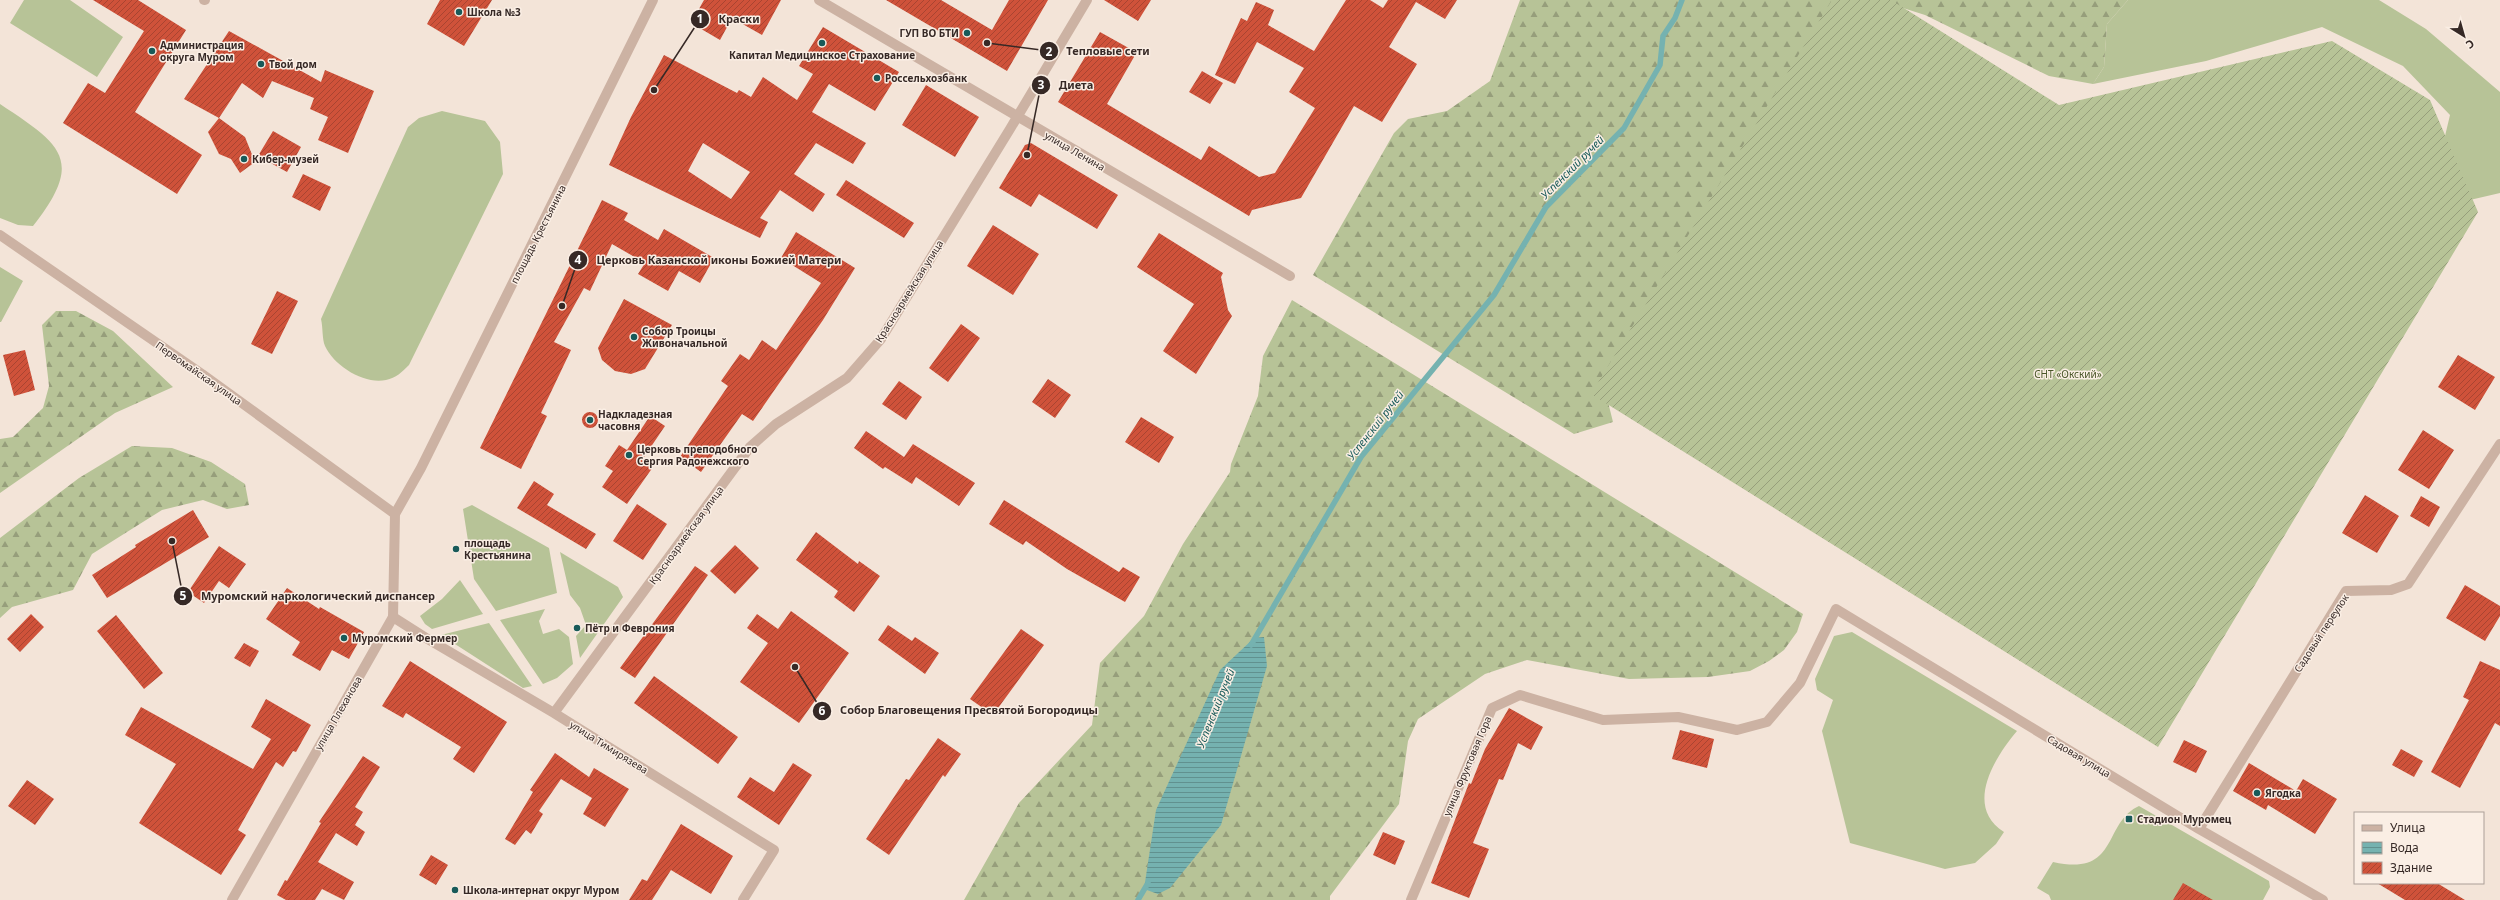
<svg xmlns="http://www.w3.org/2000/svg" width="2500" height="900" font-family="'Noto Sans',sans-serif">
<defs>
<pattern id="forest-firs" width="22" height="20" patternUnits="userSpaceOnUse"><rect width="22" height="20" fill="#b7c397"/><path d="M5 1l3.5 6h-7zM16 11l3.5 6h-7z" fill="#969e7b"/></pattern>
<pattern id="garden-furrows" width="10" height="10" patternUnits="userSpaceOnUse"><rect width="10" height="10" fill="#b7c397"/><path d="M-1 1l2-2M0 10L10 0M9 11l2-2" fill="none" stroke="#969e7b"/></pattern>
<pattern id="water-rules" width="6" height="5" patternUnits="userSpaceOnUse"><rect width="6" height="5" fill="#75b2b0"/><path d="M0 2.5h6" fill="none" stroke="#61918f"/></pattern>
<pattern id="building-hatch" width="6" height="6" patternUnits="userSpaceOnUse"><rect width="6" height="6" fill="#cf523a"/><path d="M-1 1l2-2M0 6l6-6M5 7l2-2" fill="none" stroke="#a94431"/></pattern>
</defs>
<rect width="100%" height="100%" fill="#f3e4d8"/>
<path fill="#b7c397" d="M24,0H70L123,37L97,77L10,23Z
M2128,0H2379L2426,29L2500,92V193L2457,203L2441,153L2450,115L2403,66L2322,27L2206,61L2093,84L2104,67L2107,24Z
M0,104C62,145 85,160 33,226L18,225L0,218Z
M442,111L485,121L500,142L503,174L409,365C402,372 396,378 386,380C365,385 334,366 325,346C322,339 323,327 321,319L408,127L419,118Z
M0,267L23,281L1,322H0Z
M472,505L549,548L557,593L496,611L474,579L463,509Z
M560,552L618,587L623,597L580,658L576,636L586,625L580,608L570,595Z
M460,580L483,614L432,629L425,624L420,616L442,599Z
M545,609L539,621L543,634L559,629L569,637L573,664L557,678L543,684L500,620Z
M489,623L532,686L523,688L441,635Z
M1852,632L2017,731C1994,758 1964,807 2004,832L1996,844L1975,863L1945,869L1850,843L1822,731L1833,700L1817,690L1815,679L1834,636Z
M2139,806L2269,881L2270,887L2263,900H2051L2049,895L2037,888L2053,862C2120,877 2102,823 2139,806Z"/>
<path fill="url(#forest-firs)" d="M1520,0H2128L2107,24L2104,67L2093,84L2049,76L1925,15L1903,8L1606,394L1613,422L1574,434L1313,275L1394,133L1408,119L1447,111L1490,81Z
M1292,300L1803,614L1797,632L1784,650L1769,661L1750,671L1708,677L1629,679L1527,660L1485,674L1418,719L1408,741L1399,804L1330,896V900H964L1019,803L1092,725L1100,663L1144,616L1183,544L1230,472L1231,464L1258,396L1263,356Z
M56,311H76L113,331L173,387L115,413L0,493V439L13,437L43,408L49,386L42,325Z
M132,446L172,448L211,462L245,484L249,505L227,509L203,500L162,510L92,554L73,590L12,607L0,618V538L79,478Z"/>
<path fill="url(#garden-furrows)" d="M1832,0H1891L2059,105L2332,41L2430,100L2478,212L2158,747L1591,394Z"/>
<path fill="url(#water-rules)" d="M1264,637L1267,666L1221,825L1170,888L1158,894L1144,889L1156,810L1220,670L1254,638Z"/>
<g fill="none" stroke-linecap="round" stroke-linejoin="round">
<path stroke="#75b2b0" stroke-width="5.5" d="M1251,645L1361,457L1494,295L1546,207L1624,128L1660,65L1663,36L1675,18L1682,0
M1138,900L1148,883"/>
</g>
<path fill="url(#building-hatch)" fill-rule="evenodd" d="M93,0H138L186,30L135,112L202,155L177,194L63,123L88,83L105,93L144,31Z
M440,0H492L464,46L427,24Z
M704,0H781L762,35L732,18L720,40L691,23Z
M886,0H941L992,30L1009,0H1048L1007,71Z
M1104,0H1151L1138,21Z
M1346,0H1370L1383,8L1388,0H1457L1445,19L1416,2L1389,47L1417,64L1382,122L1354,106L1301,198L1252,210L1249,216L1058,102L1100,32L1134,51V57L1107,104L1201,160L1209,146L1259,177L1275,173L1315,108L1289,92L1304,68L1257,42L1235,84L1215,75L1241,18L1247,21L1256,2L1274,10L1268,25L1314,51Z
M823,27L899,72L875,111L829,84L812,112L866,143L853,164L816,143L794,174L825,194L813,212L780,190L760,218L768,222L760,238L609,165L631,117L664,55L737,93L739,90L751,97L763,77L797,100L813,74L799,66ZM703,143L750,172L731,199L688,171Z
M229,31L321,82L325,70L374,91L348,153L318,140L328,117L310,109L314,98L272,81L263,98L242,83L219,118L184,99Z
M1202,71L1223,83L1210,104L1189,92Z
M926,85L979,117L955,157L902,125Z
M219,118L245,137L255,162L240,173L231,159L219,154L208,132Z
M273,131L301,147L287,172L258,156Z
M1031,143L1118,195L1097,229L1039,194L1031,207L999,188L1025,145Z
M303,174L331,187L320,211L292,197Z
M846,180L914,223L904,238L836,195Z
M602,200L628,213L624,220L658,240L664,229L714,258L700,283L679,271L668,291L638,274L645,263L612,244L590,291L584,288L554,342L571,350L541,413L547,416L521,469L480,448Z
M993,225L1039,254L1013,295L967,266Z
M796,232L855,268L823,320L753,421L742,414L701,472L680,457L728,386L721,381L740,354L749,360L762,340L776,350L821,283L781,258Z
M1159,233L1223,273L1221,277L1228,310L1232,316L1196,374L1163,351L1194,304L1137,267Z
M277,291L298,301L272,354L251,344Z
M624,299L672,325L645,369L631,374L615,371L602,360L598,348Z
M961,324L980,338L948,382L929,368Z
M25,350L35,390L14,396L3,355Z
M2458,355L2495,377L2475,410L2438,387Z
M1048,379L1071,395L1055,418L1032,402Z
M899,381L922,397L906,420L882,404Z
M582 420a8 8 0 1 1 16 0a8 8 0 1 1-16 0Z
M650,416L665,426L642,460L653,467L627,504L602,487L613,471L605,466L619,445L627,450Z
M1141,417L1174,437L1159,463L1125,442Z
M2423,430L2454,450L2429,489L2398,470Z
M866,431L904,457L913,444L975,483L959,506L916,477L912,484L885,467L883,469L854,448Z
M534,481L554,494L547,505L596,534L586,549L517,508Z
M2365,495L2399,516L2377,553L2342,533Z
M2421,496L2440,507L2429,527L2410,516Z
M1004,500L1119,572L1123,567L1140,577L1125,602L1067,569L1026,541L1023,545L989,524Z
M637,504L667,524L643,560L613,541Z
M193,510L209,537L107,598L92,575L136,547L135,545Z
M816,532L858,564L859,561L880,576L854,612L834,597L838,591L796,560Z
M735,545L759,568L735,594L710,571Z
M219,546L246,564L229,588L219,581L204,603L188,592Z
M695,566L708,575L635,678L620,668Z
M2465,585L2500,606V616L2485,641L2446,618Z
M287,588L319,609L320,607L364,632L349,659L332,650L320,671L292,655L300,642L266,619Z
M791,611L849,653L799,723L740,682L768,643L747,628L757,614L778,629Z
M31,614L44,627L20,652L7,639Z
M116,615L163,673L144,689L97,631Z
M888,625L912,641L915,637L939,653L925,674L878,640Z
M1021,629L1044,645L993,715L970,699Z
M244,643L259,651L250,667L234,658Z
M410,661L507,722L474,773L453,759L461,747L406,713L403,718L382,706Z
M2480,661L2500,670V726L2495,723L2460,788L2431,772L2469,700L2463,697Z
M654,676L738,737L718,764L634,703Z
M266,699L311,725L296,752L293,751L283,767L276,762L238,830L246,835L221,875L139,823L176,764L125,735L141,707L253,769L271,739L251,727Z
M1509,708L1543,727L1531,750L1518,743L1503,780L1499,779L1473,843L1489,849L1469,898L1431,883L1469,783L1471,784L1485,749Z
M1680,730L1714,739L1707,768L1672,759Z
M938,738L961,754L945,777L943,775L889,855L866,839L906,779L909,780Z
M2184,740L2207,751L2196,773L2173,762Z
M2401,749L2423,761L2414,777L2392,765Z
M555,753L589,777L594,768L629,789L605,827L583,814L592,798L561,779L539,811L543,814L531,834L526,830L515,845L505,839L533,792L530,790Z
M363,756L380,767L355,807L363,812L355,825L365,832L357,846L336,833L318,862L354,882L344,900L322,889L315,900H286L277,895L285,880L287,881L321,823L319,822Z
M793,763L812,775L779,825L737,797L750,777L774,792Z
M2249,763L2296,791L2303,779L2337,799L2315,834L2268,805L2266,810L2233,791Z
M27,780L54,799L35,825L8,806Z
M681,824L733,856L711,894L671,870L652,900H629L642,879L647,881Z
M1383,832L1405,841L1395,865L1373,855Z
M431,855L448,865L436,885L419,875Z
M2183,883L2213,900H2173Z
M2377,883H2437L2465,900H2405Z"/>
<g fill="none" stroke-linecap="round" stroke-linejoin="round">
<path stroke="#ccb2a3" stroke-width="10" d="M204,0H205"/>
<path stroke="#ccb2a3" stroke-width="10" d="M819,0L1290,276
M393,617L426,638L554,713L774,850L743,900
M554,713L750,447L776,424L847,378L881,339L1010,129L1087,0
M2199,829L2346,591L2391,590L2408,584L2500,444
M1411,900L1492,708L1520,695L1603,720L1678,717L1737,730L1767,722L1800,683L1836,609L2199,829L2323,900"/>
<path stroke="#ccb2a3" stroke-width="10" d="M0,235L202,374L395,514
M232,900L393,617L395,514L421,468L653,0"/>
</g>
<g fill="#185a59" stroke="#faeee4" stroke-width="1.5">
<circle cx="459" cy="12" r="4"/>
<circle cx="967" cy="33" r="4"/>
<circle cx="822" cy="43" r="4"/>
<circle cx="152" cy="51" r="4"/>
<circle cx="261" cy="64" r="4"/>
<circle cx="877" cy="78" r="4"/>
<circle cx="244" cy="159" r="4"/>
<circle cx="634" cy="337" r="4"/>
<circle cx="590" cy="420" r="4"/>
<circle cx="629" cy="455" r="4"/>
<circle cx="456" cy="549" r="4"/>
<circle cx="577" cy="628" r="4"/>
<circle cx="344" cy="638" r="4"/>
<circle cx="2257" cy="793" r="4"/>
<rect x="2125" y="815" width="8" height="8" rx="2"/>
<circle cx="455" cy="890" r="4"/>
</g>
<g text-anchor="middle" dominant-baseline="central" stroke-width="3" stroke-linejoin="round" paint-order="stroke">
<g font-size="10" font-weight="bold" fill="#362926" stroke="#faeee4" text-anchor="start">
<text x="467" y="12">Школа №3</text>
<text x="959" y="33" text-anchor="end">ГУП ВО БТИ</text>
<text x="160" y="45">Администрация<tspan x="160" dy="12">округа Муром</tspan></text>
<text x="822" y="55" text-anchor="middle">Капитал Медицинское Страхование</text>
<text x="269" y="64">Твой дом</text>
<text x="885" y="78">Россельхозбанк</text>
<text x="252" y="159">Кибер-музей</text>
<text x="642" y="331">Собор Троицы<tspan x="642" dy="12">Живоначальной</tspan></text>
<text x="598" y="414">Надкладезная<tspan x="598" dy="12">часовня</tspan></text>
<text x="637" y="449">Церковь преподобного<tspan x="637" dy="12">Сергия Радонежского</tspan></text>
<text x="464" y="543">площадь<tspan x="464" dy="12">Крестьянина</tspan></text>
<text x="585" y="628">Пётр и Феврония</text>
<text x="352" y="638">Муромский Фермер</text>
<text x="2265" y="793">Ягодка</text>
<text x="2137" y="819">Стадион Муромец</text>
<text x="463" y="890">Школа-интернат округ Муром</text>
</g>
<g font-size="10" fill="#362926" stroke="#faeee4">
<text transform="translate(1075 151) rotate(30)">улица Ленина</text>
<text transform="translate(538 234) rotate(-63)">площадь Крестьянина</text>
<text transform="translate(909 291) rotate(-58)">Красноармейская улица</text>
<text transform="translate(199 373) rotate(35)">Первомайская улица</text>
<text transform="translate(686 535) rotate(-54)">Красноармейская улица</text>
<text transform="translate(2321 633) rotate(-57)">Садовый переулок</text>
<text transform="translate(338 713) rotate(-60)">улица Плеханова</text>
<text transform="translate(609 747) rotate(32)">улица Тимирязева</text>
<text transform="translate(2079 756) rotate(31)">Садовая улица</text>
<text transform="translate(1467 766) rotate(-67)">улица Фруктовая Гора</text>
</g>
<g font-size="10" fill="#495628" stroke="#faeee4">
<text x="2068" y="374">СНТ «Окский»</text>
</g>
<g font-size="11" font-style="italic" fill="#185a59" stroke="#faeee4">
<text transform="translate(1572 167) rotate(-45)">Успенский ручей</text>
<text transform="translate(1375 425) rotate(-52)">Успенский ручей</text>
<text transform="translate(1215 708) rotate(-68)">Успенский ручей</text>
</g>
</g>
<path fill="none" stroke="#362926" stroke-width="1.5" d="M654 90L700 19M987 43L1049 51M1027 155L1041 85M562 306L578 260M172 541L183 596M795 667L822 711"/>
<g fill="#362926" stroke="#faeee4" stroke-width="1.5">
<circle cx="654" cy="90" r="4"/>
<circle cx="987" cy="43" r="4"/>
<circle cx="1027" cy="155" r="4"/>
<circle cx="562" cy="306" r="4"/>
<circle cx="172" cy="541" r="4"/>
<circle cx="795" cy="667" r="4"/>
<circle cx="700" cy="19" r="10"/>
<circle cx="1049" cy="51" r="10"/>
<circle cx="1041" cy="85" r="10"/>
<circle cx="578" cy="260" r="10"/>
<circle cx="183" cy="596" r="10"/>
<circle cx="822" cy="711" r="10"/>
</g>
<g font-size="12" text-anchor="middle" font-weight="bold" fill="#fff">
<text x="700" y="23">1</text>
<text x="1049" y="56">2</text>
<text x="1041" y="89">3</text>
<text x="578" y="264">4</text>
<text x="183" y="600">5</text>
<text x="822" y="715">6</text>
</g>
<g font-size="11" text-anchor="middle" font-weight="bold" fill="#362926" stroke="#faeee4" stroke-width="3" stroke-linejoin="round" paint-order="stroke">
<text x="739" y="23">Краски</text>
<text x="1108" y="55">Тепловые сети</text>
<text x="1076" y="89">Диета</text>
<text x="719" y="264">Церковь Казанской иконы Божией Матери</text>
<text x="318" y="600">Муромский наркологический диспансер</text>
<text x="969" y="714">Собор Благовещения Пресвятой Богородицы</text>
</g>
<rect x="2354" y="812" width="130" height="72" fill="#faeee4" stroke="#ac9f98"/>
<rect x="2362" y="825" width="20" height="6" fill="#ccb2a3" stroke="#ac9f98"/>
<text x="2390" y="832" font-size="12" fill="#362926">Улица</text>
<rect x="2362" y="842" width="20" height="12" fill="url(#water-rules)" stroke="#ac9f98"/>
<text x="2390" y="852" font-size="12" fill="#362926">Вода</text>
<rect x="2362" y="862" width="20" height="12" fill="url(#building-hatch)" stroke="#ac9f98"/>
<text x="2390" y="872" font-size="12" fill="#362926">Здание</text>
<g transform="translate(2464 36) rotate(143)" stroke="#faeee4" stroke-width="3" paint-order="stroke">
<path d="M0-3L7 15L0 10L-7 15Z" fill="#362926"/>
<text y="-6" font-size="11" font-weight="bold" text-anchor="middle" fill="#362926">С</text>
</g>
</svg>
